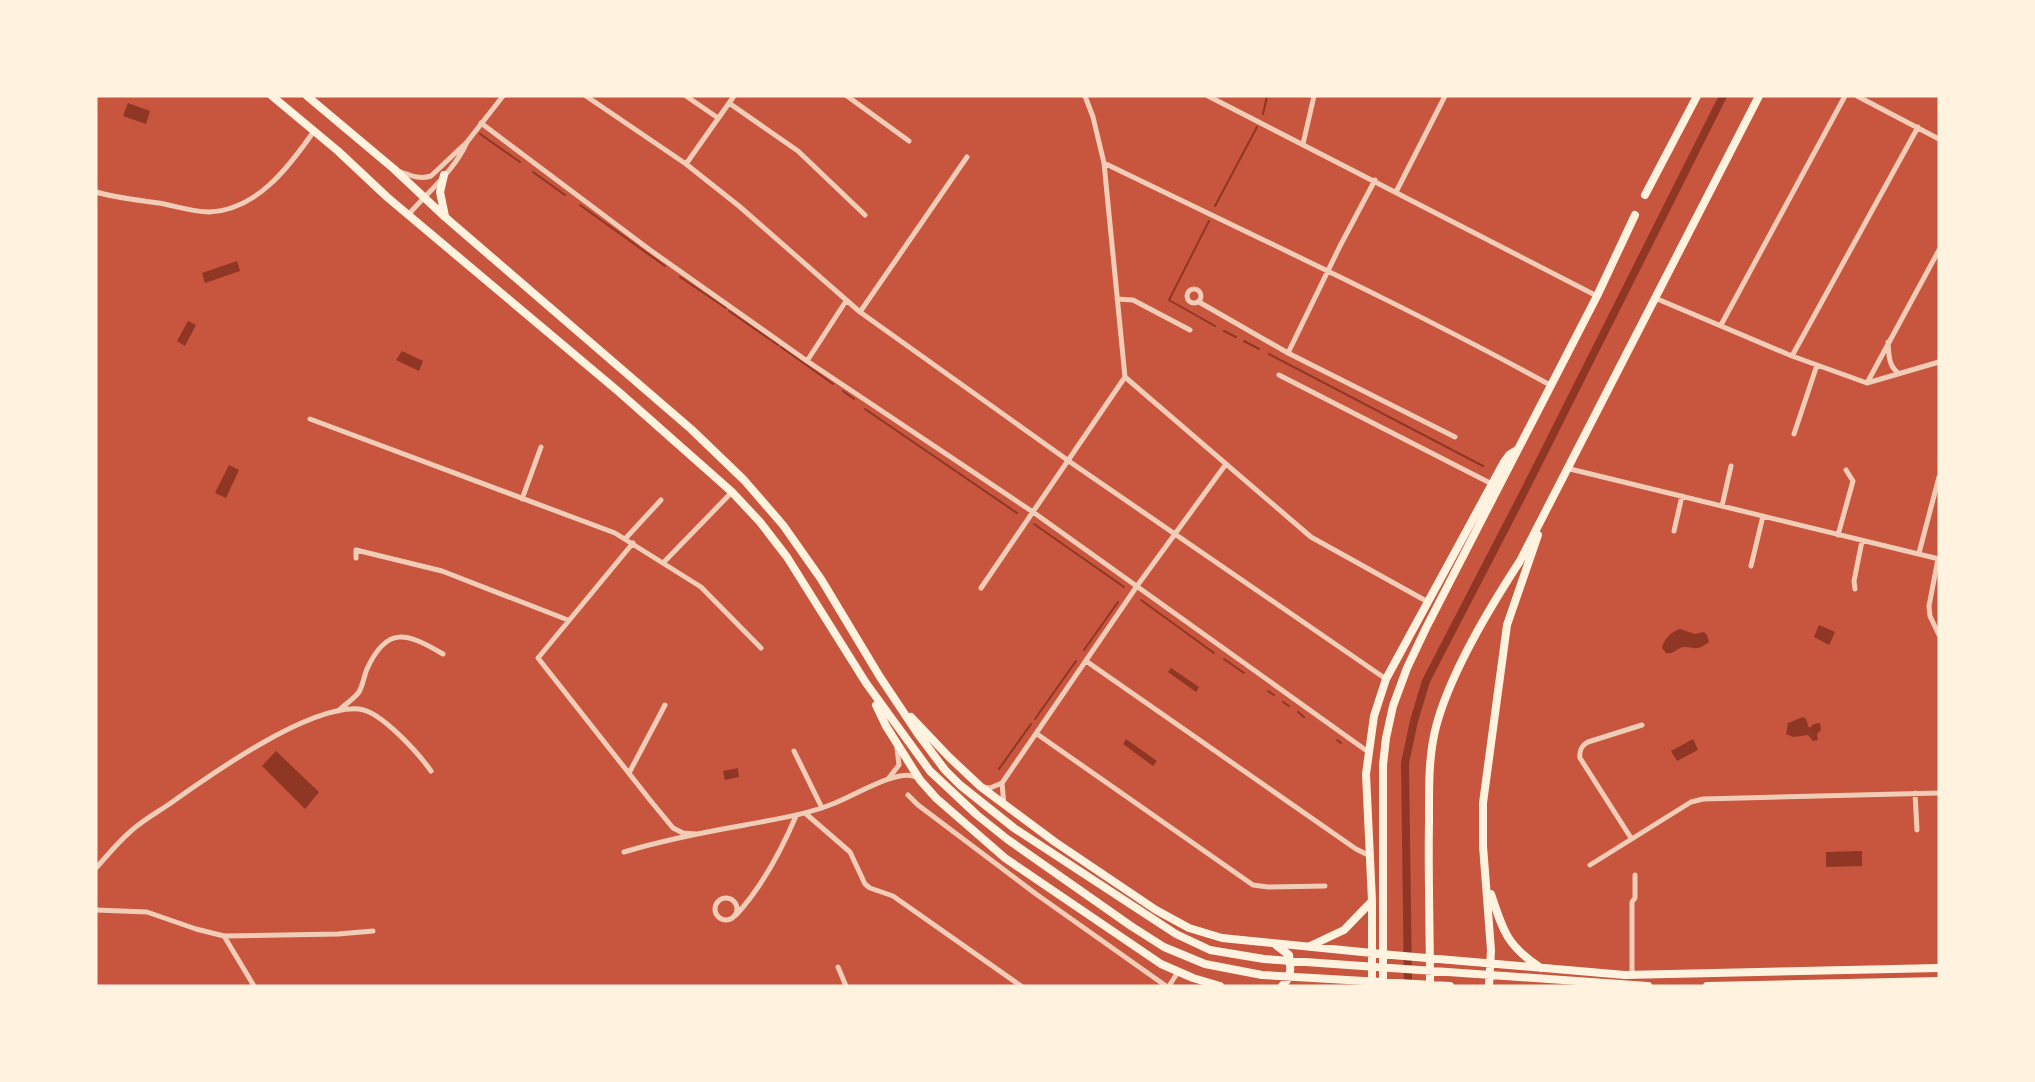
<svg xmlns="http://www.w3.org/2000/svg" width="2035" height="1082" font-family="Ubuntu,sans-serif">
<rect width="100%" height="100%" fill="#c8553d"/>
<path fill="#8f3625" d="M128,103L150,111L146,124L123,116Z
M237,261L240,271L205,283L202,273Z
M188,321L196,325L185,346L177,341Z
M402,351L423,361L419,371L396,360Z
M229,465L239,470L226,498L215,493Z
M1819,625L1835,632L1829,645L1814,637Z
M1680,629L1695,634L1704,632L1707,635L1709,642C1694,654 1692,644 1680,648C1674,651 1673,654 1666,653L1662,648C1663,640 1672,631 1680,629Z
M1171,668L1199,687L1196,692L1168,672Z
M1803,717L1806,719L1809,728L1814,724L1820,723L1821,730L1817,734L1818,740L1813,741L1808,735L1793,737L1786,734L1788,723Z
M1126,739L1157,761L1153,766L1123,744Z
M1693,739L1698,750L1677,761L1671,751Z
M276,751L319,792L305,809L262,766Z
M738,768L739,777L725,780L723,771Z
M1862,851V866L1826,867V852Z"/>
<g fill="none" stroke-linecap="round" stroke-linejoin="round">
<path stroke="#8f3625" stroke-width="2" d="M1263,114L1267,96
M480,134L520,162
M533,172L565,195
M580,205L665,266
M1215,206L1257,127
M1209,221L1169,300L1215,326
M680,277L726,308
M729,311L778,345
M1224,331L1236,337
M1244,341L1259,349
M781,347L833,384
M1269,354L1483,466
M843,391L854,399
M865,409L1017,513
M1034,524L1124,587
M1141,600L1214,653
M1084,650L1118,602
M1224,659L1244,673
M1268,691L1274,695
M1283,702L1289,706
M1298,712L1304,717
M1035,719L1076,661
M1337,740L1341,743
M999,769L1031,724"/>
<path stroke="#8f3625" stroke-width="8" d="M1408,986L1405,763L1414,721L1426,681L1526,488L1723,96"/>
<path stroke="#f1ccb7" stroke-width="5" d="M586,96L686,164L739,206L860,312L1073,464L1386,679
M686,96L718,118
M847,96L909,141
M1085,96L1093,117L1104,163L1125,377L1311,537L1428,602
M1208,96L1597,296
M1857,96L1939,139
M729,103L798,151L865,215
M481,123L650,250L807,361L1033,512L1367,751
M1303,144L1314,96
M1104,163C1254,236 1406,306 1552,386
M686,164L734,96
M398,171C410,175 418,180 431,176L467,142
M96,192C116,198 139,200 159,203C175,206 193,212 209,212C257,210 289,167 314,131
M1396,192L1445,96
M409,214C428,192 455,170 467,142L503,96
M1187 296a7 7 0 1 1 14 0a7 7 0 1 1-14 0Z
M1655,298L1792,356L1867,383L1939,362
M1117,299L1133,300L1190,330
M1199,302L1288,353L1455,437
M860,312L967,157
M1721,325L1845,96
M1888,342C1889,354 1888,365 1898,373
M1288,353L1340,246L1375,180
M1792,356L1918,127
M807,361L846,301
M1279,375L1492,484
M1867,383L1939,250
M310,419L615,533L701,587L761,648
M1794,434L1817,365
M1566,468L1939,559
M522,499L541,447
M1722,506L1731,466
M1674,531L1682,496
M1838,535L1853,481L1846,470
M625,539L661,500
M633,543L538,658L650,800L673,828L683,833L696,834
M1919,553L1939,477
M356,558V550L442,571L568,620
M1938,559L1929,606L1930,616L1939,635
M664,562L732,492
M1751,566L1763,516
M981,588L1125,377
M1855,589L1854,581L1862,541
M1086,661L1356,849L1370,856
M338,711C344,705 354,699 359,692C363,685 364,676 367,669C387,625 407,633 443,654
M1037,734L1253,885L1268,887L1325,886
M794,751L822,808
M629,773L665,705
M888,779L899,765L897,748
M1002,783L1004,805
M983,787L990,788L1002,783L1137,586L1226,464
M1915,793L1917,830
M908,795L918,805L1036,894L1166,986
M805,813L850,852L865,884L870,888L893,896L1021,986
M1631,838L1580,758C1579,751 1582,745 1588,742L1642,725
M624,852C664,840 705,832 745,825C776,819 806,815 835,803C854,796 898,768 916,777
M1590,865L1691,802L1703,799L1939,793
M96,868C107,856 118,842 131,831C142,821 156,813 168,805C210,775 308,705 359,709C381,711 419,754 431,771
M715 909a11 11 0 1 1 22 0a11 11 0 1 1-22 0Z
M96,910L147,912L196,929L224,936L338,934L373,931
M736,915C762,887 781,851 796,816
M224,936L254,986
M838,967L846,986
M1632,975V902L1635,898V875
M1169,986L1178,972"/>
<path stroke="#fff3e0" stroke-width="8" d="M272,96L338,151L387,197L619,392L732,492L760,522L787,557L866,683L930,771L977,815L1007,839L1131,926L1164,947L1205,964L1262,975L1450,986
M307,96L394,169L445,217L691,429L744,480L783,525L821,579L880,677L918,734L945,770L960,785L1014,828L1176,934L1210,950L1264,959L1648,986
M444,175L440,192L445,216
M1645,195L1697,96
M876,705L886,726L920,780L936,798L1005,858L1161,964L1193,978L1220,986
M911,717L949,757L981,787L1055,842L1156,910L1189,928L1222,938L1392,955L1625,975L1939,968
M1491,894C1503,931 1507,946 1541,968
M1276,945L1289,955C1291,967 1292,977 1282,986
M1310,946L1344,930L1372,901
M1372,986V901L1366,774L1374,716L1386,679L1504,462L1509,455L1517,450
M1383,986V765L1386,738L1393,706L1407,668L1426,628L1597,296L1635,215
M1430,986C1430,931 1428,877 1429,822C1429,789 1428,755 1437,723C1452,670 1490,607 1520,561L1759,96
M1489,986L1491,950L1483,846V803L1507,625L1538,535
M1707,986L1939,981"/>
</g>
<rect width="2035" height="1082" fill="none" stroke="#fff3e0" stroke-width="195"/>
</svg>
